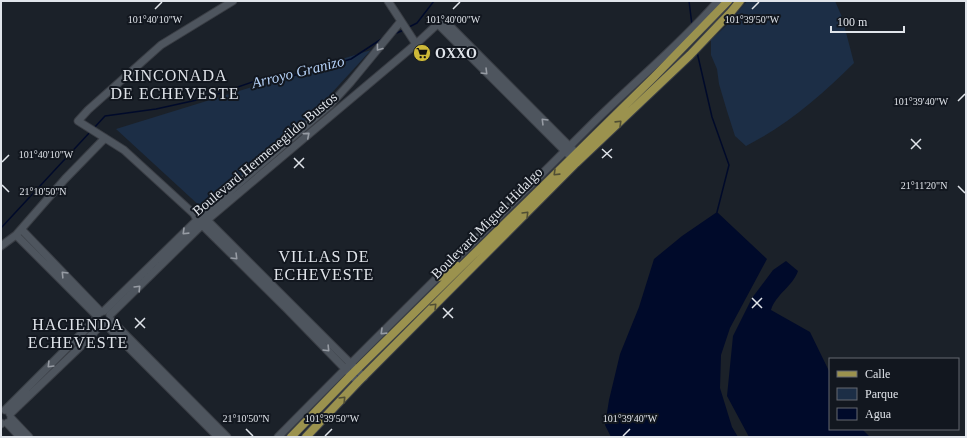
<svg xmlns="http://www.w3.org/2000/svg" width="967" height="438" font-family="Georgia,serif">
<rect width="100%" height="100%" fill="#1b2129"/>
<path fill="#1c2e46" d="M747,1H835L842,17L854,63C821,96 787,125 746,146L735,136L727,111L719,84L717,69L711,55V40L727,25Z
M371,50L307,120L224,193L203,209L116,129Z"/>
<path fill="#000a2a" d="M717,212L767,259L730,328L721,355L720,388L732,427L738,437H611L605,425L609,400L620,354L639,307L654,259L682,236Z
M786,261L798,271C793,286 776,294 771,310L810,332L830,373V429H862L870,437H749L727,396L733,336L752,298L773,270Z"/>
<g fill="none" stroke-linecap="round" stroke-linejoin="round">
<path stroke="#000a2a" stroke-width="1.5" d="M689,1L692,25
M409,27L417,23L434,1
M394,34L404,30
M697,52L712,117L729,165L717,212
M94,128L105,116L156,109L206,98L264,78L292,76L351,59L383,38
M1,228L91,131"/>
<defs>
<path id="minor" d="M233,1L161,45L152,53L88,110L78,121L124,150L194,214L197,220L287,309L358,382
M388,1L416,44
M438,24L568,154
M205,218L364,377
M22,230L101,312
M16,235L97,316
M1,246L16,235L65,179L105,138
M104,311L197,220L330,105L350,83L401,21
M110,315L207,220L416,44L443,19L580,157
M111,320L227,437
M106,325L218,437
M5,410L97,318
M10,414L79,348L101,325
M11,418L29,437
M7,423L20,437
M1,424V423
M278,437C381,332 487,229 591,125C633,83 679,46 718,1"/>
<path id="major" d="M439,277L457,266
M291,437L351,375L654,77L728,1
M306,437L358,382L576,163L690,55L731,12L740,1"/>
</defs>
<use href="#minor" stroke="#3a3e45" stroke-width="9"/>
<use href="#major" stroke="#3a3e45" stroke-width="10"/>
<use href="#minor" stroke="#4e555e" stroke-width="7"/>
<use href="#major" stroke="#9b924e" stroke-width="8"/>
</g>
<defs><path id="oneway-chevron" d="M-2-3.5L2.5 0L-2 3.5" fill="none" stroke-width="1.6" stroke-linecap="round" stroke-linejoin="round"/></defs>
<g stroke="#979ca4">
<use href="#oneway-chevron" transform="translate(379 48) rotate(128)"/>
<use href="#oneway-chevron" transform="translate(485 72) rotate(45)"/>
<use href="#oneway-chevron" transform="translate(544 121) rotate(-135)"/>
<use href="#oneway-chevron" transform="translate(307 135) rotate(-40)"/>
<use href="#oneway-chevron" transform="translate(185 232) rotate(136)"/>
<use href="#oneway-chevron" transform="translate(235 257) rotate(45)"/>
<use href="#oneway-chevron" transform="translate(64 274) rotate(-134)"/>
<use href="#oneway-chevron" transform="translate(138 288) rotate(-46)"/>
<use href="#oneway-chevron" transform="translate(383 332) rotate(136)"/>
<use href="#oneway-chevron" transform="translate(327 349) rotate(46)"/>
<use href="#oneway-chevron" transform="translate(50 365) rotate(135)"/>
</g>
<g stroke="#504e34">
<use href="#oneway-chevron" transform="translate(619 123) rotate(-44)"/>
<use href="#oneway-chevron" transform="translate(556 173) rotate(136)"/>
<use href="#oneway-chevron" transform="translate(526 214) rotate(-45)"/>
<use href="#oneway-chevron" transform="translate(434 306) rotate(-45)"/>
<use href="#oneway-chevron" transform="translate(343 399) rotate(-46)"/>
</g>
<path fill="none" stroke="#e0e4ea" stroke-width="1.5" d="M155,9L162,2M453,9L460,2M752,9L759,2M958,101L965,94M911,139L921,149M602,149L612,158M911,149L921,139M294,158L304,168M602,158L612,149M2,162L9,155M294,168L304,158M2,185L9,192M958,186L965,193M752,298L762,308M443,308L453,318M752,308L762,298M135,318L145,328M443,318L453,308M135,328L145,318M246,429L253,436M325,436L332,429M623,436L630,429"/>
<defs>
<symbol id="supermarket-disc" viewBox="-11 -11 22 22"><circle r="9.5" fill="#ceb938" stroke="#12171f"/><path d="M-6-5.5h2.5l.6 2H6L4.5 2H-2.5L-4.4-4H-6ZM-1.5 3.2a1.3 1.3 0 1 0 .1 0ZM3 3.2a1.3 1.3 0 1 0 .1 0Z" fill="#111"/></symbol>
</defs>
<g fill-rule="evenodd">
<use href="#supermarket-disc" x="412" y="43" width="20" height="20"/>
</g>
<g text-anchor="middle" dominant-baseline="central" stroke-width="4" stroke-linejoin="round" paint-order="stroke">
<g font-size="14" font-weight="bold" fill="#e0e4ea" stroke="#12171f" text-anchor="start">
<text x="435" y="53">OXXO</text>
</g>
<g font-size="14" fill="#e0e4ea" stroke="#12171f">
<text transform="translate(265 154) rotate(-40)">Boulevard Hermenegildo Bustos</text>
<text transform="translate(487 223) rotate(-45)">Boulevard Miguel Hidalgo</text>
</g>
<g font-size="15" font-style="italic" fill="#b7d3f9" stroke="#12171f">
<text transform="translate(298 72) rotate(-14)">Arroyo Granizo</text>
</g>
<g font-size="16" letter-spacing="1" fill="#e0e4ea" stroke="#12171f">
<text x="175" y="75">RINCONADA<tspan x="175" dy="18">DE ECHEVESTE</tspan></text>
<text x="324" y="256">VILLAS DE<tspan x="324" dy="18">ECHEVESTE</tspan></text>
<text x="78" y="324">HACIENDA<tspan x="78" dy="18">ECHEVESTE</tspan></text>
</g>
</g>
<g font-size="10" text-anchor="middle" fill="#e0e4ea" stroke="#12171f" stroke-width="4" stroke-linejoin="round" paint-order="stroke">
<text x="155" y="23">101°40'10"W</text>
<text x="453" y="23">101°40'00"W</text>
<text x="752" y="23">101°39'50"W</text>
<text x="921" y="105">101°39'40"W</text>
<text x="46" y="158">101°40'10"W</text>
<text x="924" y="189">21°11'20"N</text>
<text x="43" y="195">21°10'50"N</text>
<text x="246" y="422">21°10'50"N</text>
<text x="332" y="422">101°39'50"W</text>
<text x="630" y="422">101°39'40"W</text>
</g>
<rect width="967" height="438" fill="none" stroke="#e0e4ea" stroke-width="4"/>
<rect x="829" y="358" width="130" height="72" fill="#12171f" stroke="#646970"/>
<rect x="837" y="371" width="20" height="6" fill="#9b924e" stroke="#646970"/>
<text x="865" y="378" font-size="12" fill="#e0e4ea">Calle</text>
<rect x="837" y="388" width="20" height="12" fill="#1c2e46" stroke="#646970"/>
<text x="865" y="398" font-size="12" fill="#e0e4ea">Parque</text>
<rect x="837" y="408" width="20" height="12" fill="#000a2a" stroke="#646970"/>
<text x="865" y="418" font-size="12" fill="#e0e4ea">Agua</text>
<path d="M831 26v6h73v-6" fill="none" stroke="#e0e4ea" stroke-width="2"/>
<text x="837" y="26" font-size="12" fill="#e0e4ea" stroke="#12171f" stroke-width="3" paint-order="stroke">100 m</text>
</svg>
